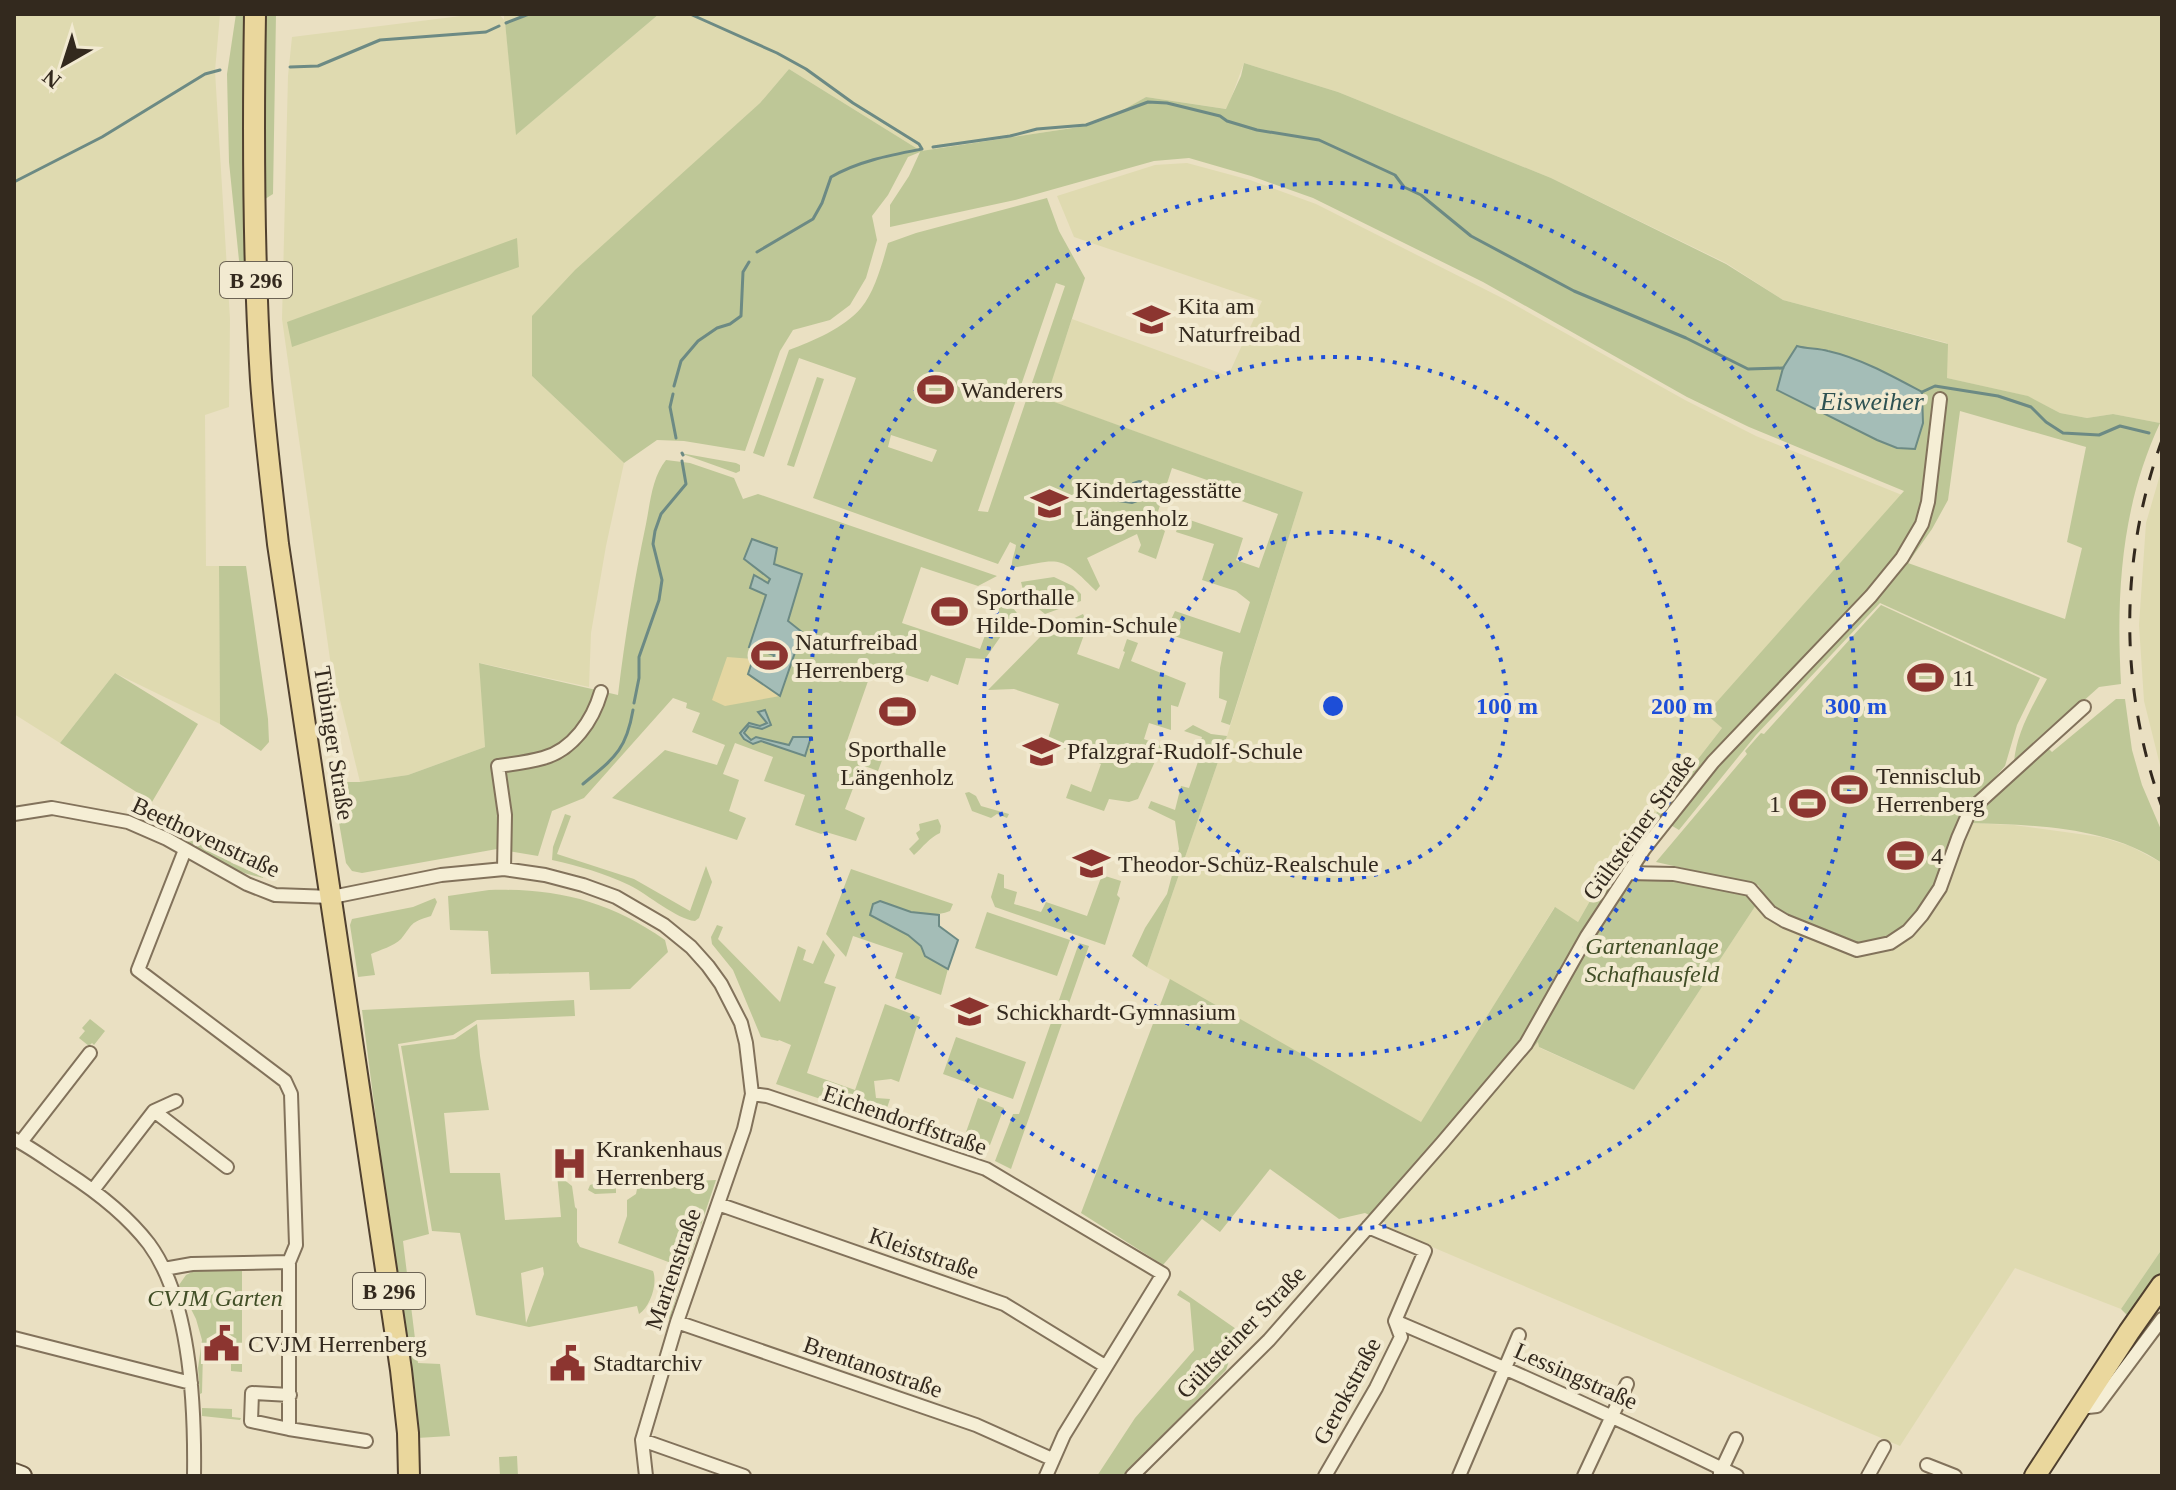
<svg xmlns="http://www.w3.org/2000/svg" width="2176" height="1490" font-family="Georgia,serif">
<rect width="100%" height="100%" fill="#eae0c2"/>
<path fill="#dfdab0" d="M14,14H220L215,71L230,319L229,407L205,415L206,566H219L220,724L115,673L60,743L14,714Z
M477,14H499L504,20V14H535L505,22L517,134L659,14H2162V417L2160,423L2113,414L2087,418L2060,413L2027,396L1947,378V343L1783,300L1726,263L1551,178L1338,92L1244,63L1227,109L1146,97L1107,119L1086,126L921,151L789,69L760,103L693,164L532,376L624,463L606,546L591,633L589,687L480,663L485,747L408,775L360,782L330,659L282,319L288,76L292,37Z
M1187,163L1250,180L1316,204L1508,301L1685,400L1756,436L1902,495L1707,714L1722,728L1657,812L1611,864L1578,922L1554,908L1421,1123L1147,967L1227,736L1303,492L1045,399L1072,319L1228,376L1262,301L1074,237L1057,196L1155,165Z
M2162,468V773L2144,701L2139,625L2146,523Z
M1967,823L2014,825L2101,837L2130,846L2162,863V1249L2121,1309L2015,1268L1900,1446L1390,1229L1384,1222L1449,1142L1538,1041L1540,1048L1634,1090L1756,905L1790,930Z"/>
<path fill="#bec797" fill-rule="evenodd" d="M236,14H243L244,277L241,280L229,162L227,74Z
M265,14H276L273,194L265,199Z
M535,14H659L516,135L505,22Z
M1244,63L1338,92L1551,178L1726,264L1783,300L1948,344L1947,378L2028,396L2060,413L2087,418L2113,414L2160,423C2121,507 2116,593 2121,684L2099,687L2014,763C2016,733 2033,705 2047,679L1880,603L1756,735L1679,830L1669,824L1644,855L1643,865L1757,887L1756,905L1634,1090L1539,1047L1538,1042L1449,1142L1384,1222L1365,1213L1339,1219L1270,1169L1220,1232L1202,1219L1163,1265L1081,1213L1170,979L1421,1122L1555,907L1578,922L1611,864L1657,812L1722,728L1706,714L1904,491L1749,427L1687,397L1483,282L1313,198L1251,176L1189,158L1154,161L1015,200L890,227V205L909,176L920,152L908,157L888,195L872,216L877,240L866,278L850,305L830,320L793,330L780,351L745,451L684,441L657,440L624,463L532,376V316L575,270L760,103L789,69L921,151L1086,126L1107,119L1146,97L1226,109L1241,76ZM1811,350H1828L1897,448L1877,440L1777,390ZM1960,411L2086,447L2067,542L2082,548L2065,619L1908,563L1932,529L1948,500Z
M1047,198L1059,231L1085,278L1046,399L1303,492L1230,725L1221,722L1227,701L1219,698L1220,668L1223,652L1165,633L1175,611L1240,633L1250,602L1236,591L1202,580L1214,544L1176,532L1181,517L1243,538L1236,560L1259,568L1278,514L1208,489L1210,481L1172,468L1154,524L1165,531L1156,559L1138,552L1141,545L1137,534L1087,558L1100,586L1096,591C1059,554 1061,559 1012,568C1011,560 1015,553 1016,545L1010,542L998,564L813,498L856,378L799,358L764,457L753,453L789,350C813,341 844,328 861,308C875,291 882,264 888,243L916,233ZM1056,283L1065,286L988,512L978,511ZM891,435L937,450L932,462L888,447Z
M517,238L519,267L292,347L287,322Z
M817,377L824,379L794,467L787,465Z
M680,453L736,463L740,465V471L736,473Z
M666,460L690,463L734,478L743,499L758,494L997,576L978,586L921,567L902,623L980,649L998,600L1004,597L1017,613L985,659L966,658L958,685L931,675L928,682L874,664L847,741L884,755L878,771L862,765L845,809L865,818L856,841L826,832L821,834L795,825L805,795L764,781L773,757L735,743L723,774L739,780L729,811L746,818L737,840L612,798L665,750L717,765L725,745L692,732L700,713L686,708L687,703L673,698L584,798L552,811L538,856L497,849L362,873L352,871L346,863L332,782H360L408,775L485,747L479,663L618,695C625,637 634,581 646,524C650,504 652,477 666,460Z
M219,566H246L268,719L269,742L261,751L220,724Z
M1054,577L1073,586L1081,594V601L1045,614L1025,598L1021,582Z
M1881,605L2040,678L2017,725L2005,766L1966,810L1934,888L1910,925L1889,938L1859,946L1775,910L1758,885L1656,862L1747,754L1745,751L1761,733L1764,734Z
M1083,614L1088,624L1077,654L1119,669L1125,652L1123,651L1127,639L1138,643L1131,661L1186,683L1178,707L1171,705V730L1149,723L1144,739L1162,746L1138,799L1129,802L1109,799L1104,811L1066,798L1071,784L1091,792L1101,764L1047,742L1059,704L1014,689L988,690L1045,632Z
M115,673L198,724L152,802L60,743Z
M2116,699H2125L2132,750L2142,785L2162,832V863C2107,826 2032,825 1968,823L1976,810L2047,747L2052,752Z
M1193,725L1211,734L1227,736L1147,967L1132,956L1145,928L1167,894L1179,849L1175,821L1148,808L1151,801L1175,810L1181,786L1189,788L1202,750L1199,747L1202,737L1184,731Z
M969,792L976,796L981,806L1009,814L1007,818L997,814L991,818L972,811L965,793Z
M565,814L571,816L557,854L634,879L690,911L706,866L712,882L699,918L695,921C676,919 649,895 629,885C604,873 579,866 552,860L553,847Z
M938,819L941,826L940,833C929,838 923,847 914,855L909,849L919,839L916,833L920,830L919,824Z
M178,831L232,863L265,878C231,873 204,854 175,837Z
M851,869L953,904L950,911C927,920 902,911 880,901L874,918L908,935L921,946L925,956L948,969L941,995L895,978L903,953L853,936L846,957L826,934Z
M998,873L1004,875V888L1017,892L1014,904L1041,912L1046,902L1087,916L1102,875L1121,881L1117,895L1120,898L1105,945L995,907L991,897Z
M489,890C557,888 609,901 665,940L668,952L630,989L590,990L589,972L491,974L488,931L450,930L448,896Z
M435,898L437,902L431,916C409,923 414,923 401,939C394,946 380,950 371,954L375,975L358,977L350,925L352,919L413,907Z
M987,912L1070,940L1057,976L975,948Z
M717,925L723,927L718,939L780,1002L798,946L806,950L803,960L813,964L823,940L835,955L824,983L836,987L807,1073L855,1090L885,1004L920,1017L899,1082L891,1079L874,1081L876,1098L890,1099L883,1120L776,1084L791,1045L779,1040L778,1041L761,1037L733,970L712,944L711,937Z
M1079,943L1089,946L1011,1169L995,1161L1013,1114H1019Z
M574,1000L575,1016L477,1020L453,1035L398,1044L429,1234L403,1241L418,1363L440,1364L450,1436L417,1438L362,1010Z
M90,1019L105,1031L94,1045L92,1043L89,1046L79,1038L85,1031L82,1028Z
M477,1024L480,1056L489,1110L444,1113L450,1173H500L505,1220L561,1217L557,1174L572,1186L575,1207L577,1209V1242L580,1247L653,1271C658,1284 650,1307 639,1314L637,1306L529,1327L476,1315L460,1233L432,1231L401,1046L455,1039ZM543,1267L544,1274L526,1323L521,1273Z
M956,1037L1026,1062L1013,1099L943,1074Z
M978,1098L1004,1108L990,1145L965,1135Z
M716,1180L688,1264L679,1266L618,1243L627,1216V1200L636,1194L638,1184Z
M616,1183V1193L595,1194L588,1190L590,1185L593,1184Z
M2162,1249V1273L2128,1316L2121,1309Z
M194,1271H242V1372L231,1371V1352L203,1351L202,1393L200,1394L198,1368L202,1340L196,1319L179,1285L186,1275Z
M671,1277L681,1282L670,1319L659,1315Z
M1180,1290L1239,1331L1226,1370L1123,1476H1097L1135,1418L1194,1350L1190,1303L1177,1295Z
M202,1408L232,1409V1417L241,1418L240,1420L202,1416Z
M517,1456L518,1476H500L499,1457Z"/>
<path fill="#e4d6a1" d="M727,657L753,659L748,674L780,696L725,706L712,700Z"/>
<path fill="#a4bdb7" stroke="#6c8a84" stroke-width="2" d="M1797,346C1807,349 1818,348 1828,351C1860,358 1894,377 1922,392L1923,423L1915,449L1897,448L1877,440L1777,390L1783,368Z
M1139,481L1147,483L1150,486L1143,499L1132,503L1119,501L1133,483Z
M752,539L777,548L774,564L802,574L788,621L802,632L780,696L748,674L753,659L773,660L774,655L749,647L766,595L750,588L754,575L768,583L770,579L744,559Z
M765,710L771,725L762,729L749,726L744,733L751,740L756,737L789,745L793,737H811L805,756L761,741L753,744L744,739L740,733L749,723L760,726L767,723L758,712Z
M880,901L911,912L939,915V926L958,940L948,969L925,956L921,946L908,935L870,915L873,904Z"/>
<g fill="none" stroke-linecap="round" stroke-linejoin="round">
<path stroke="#6c8a84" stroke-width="3" d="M690,14L777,53L806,69L853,103L919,144L922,149
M506,23L529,14
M290,67L318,66L380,40L486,32L499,26
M933,147L1010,136L1037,129L1086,125L1148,102L1167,103L1220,116L1227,121L1257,130L1319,140L1395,175L1404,187L1421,195L1471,236L1574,291L1686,338L1748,369L1783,368
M14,182L102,137L205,74L220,70
M757,252L813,219L822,203L831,177C858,161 891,155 922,149
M674,386L681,361L698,341L717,328L730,324L741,316L743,272L749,262
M1922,392L1935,386L1998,396L2031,407L2046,422L2063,433L2099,435L2120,426L2149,433
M673,394L670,407L676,438
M682,453L683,455
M634,703L639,678V657L659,600L662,580L653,544L655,531L661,514L686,484L682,461
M583,784C614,758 626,751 633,710"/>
<defs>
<path id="street" d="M14,814L52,808L128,822L167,839L247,884L275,895L332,897L441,875L504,869L545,875L583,885L616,897L664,925L691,947L708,966L721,984L741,1023L746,1043L752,1094L744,1129L677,1322L642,1440L646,1476
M185,850L138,970L285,1081L291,1094L296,1245L289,1262V1429L366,1441
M504,869L505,815L498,766C513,764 529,762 543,758C573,750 593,720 601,692
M1628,873L1674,874L1750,889L1770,912L1785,921L1857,950L1890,943L1908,931L1922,915L1940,888L1958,838L1968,815L1976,805L2084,707
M752,1094L767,1096L986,1169L1163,1274L1064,1435L1046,1476
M154,1111L176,1101
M14,1139C32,1148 49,1161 66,1172C97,1192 126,1214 149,1244C191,1301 195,1407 194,1476
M21,1142L90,1053
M93,1190L154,1111L227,1167
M718,1204L1004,1304L1105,1366
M164,1269L192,1264L289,1262
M1395,1321C1511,1370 1624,1421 1737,1476
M677,1322L976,1425L1052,1459
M14,1338L191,1383
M2081,1404L2088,1407L2097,1406L2162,1319
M289,1429L251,1421L252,1393L290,1395
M642,1440L744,1476
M1927,1465L1955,1476
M1720,1473L1736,1439
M1132,1476L1269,1340L1442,1143L1526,1044L1587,936L1644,849L1713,762L1871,596L1902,558L1922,524L1928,502L1940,399
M1325,1476L1376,1388L1401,1337L1395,1321L1425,1251L1368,1227
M1459,1476L1519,1335
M1584,1476L1627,1384
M1868,1476L1884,1447"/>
<path id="secondary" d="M14,1473L22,1476"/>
<path id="primary" d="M255,14C253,136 253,258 261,380C265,435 272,490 278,544L401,1370L408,1433L409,1476
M2035,1476L2129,1332L2162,1285"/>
</defs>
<use href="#street" stroke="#82725b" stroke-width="16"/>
<use href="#secondary" stroke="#64533e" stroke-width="22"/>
<use href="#primary" stroke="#50402f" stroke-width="24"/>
<use href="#street" stroke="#f5eed5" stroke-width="12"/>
<use href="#secondary" stroke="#f5eed5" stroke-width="18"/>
<use href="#primary" stroke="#ead79d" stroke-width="20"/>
<path stroke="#33291e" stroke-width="3" stroke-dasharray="14 14" stroke-linecap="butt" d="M2162,440C2119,559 2119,688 2162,807"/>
</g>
<g fill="none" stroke="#1d4ed8" stroke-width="4" stroke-dasharray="4 8">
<circle cx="1333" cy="706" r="174"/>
<circle cx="1333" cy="706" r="349"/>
<circle cx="1333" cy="706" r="523"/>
</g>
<defs>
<symbol id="school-bare" viewBox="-9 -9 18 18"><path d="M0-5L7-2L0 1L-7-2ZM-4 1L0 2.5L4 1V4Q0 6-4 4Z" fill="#8c3530" stroke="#f2ead1" stroke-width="2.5" paint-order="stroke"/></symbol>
<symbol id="stadium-bare" viewBox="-9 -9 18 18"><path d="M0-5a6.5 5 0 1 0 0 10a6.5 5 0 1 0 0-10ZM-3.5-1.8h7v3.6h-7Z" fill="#8c3530" stroke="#f2ead1" stroke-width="2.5" paint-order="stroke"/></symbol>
<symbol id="hospital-bare" viewBox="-9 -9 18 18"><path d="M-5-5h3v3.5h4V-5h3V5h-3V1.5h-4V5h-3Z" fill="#8c3530" stroke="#f2ead1" stroke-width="2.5" paint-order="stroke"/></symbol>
<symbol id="civic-bare" viewBox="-9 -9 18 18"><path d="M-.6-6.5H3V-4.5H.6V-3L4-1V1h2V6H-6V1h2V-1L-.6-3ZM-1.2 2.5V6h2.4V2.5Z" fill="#8c3530" stroke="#f2ead1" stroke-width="2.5" paint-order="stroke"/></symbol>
</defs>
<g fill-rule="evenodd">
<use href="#school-bare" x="1126" y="294" width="51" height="51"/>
<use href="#stadium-bare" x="910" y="364" width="51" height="51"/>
<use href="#school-bare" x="1024" y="478" width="51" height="51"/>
<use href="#stadium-bare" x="924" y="586" width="51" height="51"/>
<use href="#stadium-bare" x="744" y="630" width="51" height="51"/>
<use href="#stadium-bare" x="1900" y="652" width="51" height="51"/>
<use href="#stadium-bare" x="872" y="686" width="51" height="51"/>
<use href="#school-bare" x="1016" y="726" width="51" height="51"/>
<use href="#stadium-bare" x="1824" y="764" width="51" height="51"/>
<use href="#stadium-bare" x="1782" y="778" width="51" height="51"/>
<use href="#stadium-bare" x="1880" y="830" width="51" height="51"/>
<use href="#school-bare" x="1066" y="838" width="51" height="51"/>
<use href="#school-bare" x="944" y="986" width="51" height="51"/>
<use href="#hospital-bare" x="544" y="1138" width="51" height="51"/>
<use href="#civic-bare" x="196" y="1318" width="51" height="51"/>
<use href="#civic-bare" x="542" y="1338" width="51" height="51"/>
</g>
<g text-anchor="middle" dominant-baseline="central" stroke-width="8" stroke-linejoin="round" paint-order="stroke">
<g fill="#f2ead1" stroke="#6c6354" stroke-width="2">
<rect x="220" y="262" width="72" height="36" rx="6"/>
<rect x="353" y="1273" width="72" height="36" rx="6"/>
</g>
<g font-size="22" font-weight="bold" fill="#33291e">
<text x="256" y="280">B 296</text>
<text x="389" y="1291">B 296</text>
</g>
<g font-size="24" fill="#33291e" stroke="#f2ead1" text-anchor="start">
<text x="1178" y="306">Kita am<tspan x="1178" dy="28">Naturfreibad</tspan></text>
<text x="961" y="390">Wanderers</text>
<text x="1075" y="490">Kindertagesstätte<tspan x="1075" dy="28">Längenholz</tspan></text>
<text x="976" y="597">Sporthalle<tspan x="976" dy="28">Hilde-Domin-Schule</tspan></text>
<text x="795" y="642">Naturfreibad<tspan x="795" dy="28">Herrenberg</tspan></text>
<text x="1952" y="678">11</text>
<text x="897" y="749" text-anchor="middle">Sporthalle<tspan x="897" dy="28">Längenholz</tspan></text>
<text x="1067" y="751">Pfalzgraf-Rudolf-Schule</text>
<text x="1876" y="776">Tennisclub<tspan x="1876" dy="28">Herrenberg</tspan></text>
<text x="1781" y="804" text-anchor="end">1</text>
<text x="1931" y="856">4</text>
<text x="1118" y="864">Theodor-Schüz-Realschule</text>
<text x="996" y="1012">Schickhardt-Gymnasium</text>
<text x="596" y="1149">Krankenhaus<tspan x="596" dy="28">Herrenberg</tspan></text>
<text x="248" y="1344">CVJM Herrenberg</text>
<text x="593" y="1363">Stadtarchiv</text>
</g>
<g font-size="24" fill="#33291e" stroke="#f2ead1">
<text transform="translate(334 743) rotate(81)">Tübinger Straße</text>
<text transform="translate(1639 827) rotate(-54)">Gültsteiner Straße</text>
<text transform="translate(206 837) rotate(25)">Beethovenstraße</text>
<text transform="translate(905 1120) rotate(19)">Eichendorffstraße</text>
<text transform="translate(924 1253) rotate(19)">Kleiststraße</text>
<text transform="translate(673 1269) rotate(-71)">Marienstraße</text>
<text transform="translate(1241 1332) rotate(-46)">Gültsteiner Straße</text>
<text transform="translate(873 1367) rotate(19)">Brentanostraße</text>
<text transform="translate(1576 1376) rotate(24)">Lessingstraße</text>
<text transform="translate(1347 1391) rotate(-62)">Gerokstraße</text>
</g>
<g font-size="24" font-style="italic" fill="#414e26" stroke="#f2ead1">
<text x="1652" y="946">Gartenanlage<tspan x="1652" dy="28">Schafhausfeld</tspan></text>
<text x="215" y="1298">CVJM Garten</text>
</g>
<g font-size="26" font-style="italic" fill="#2e5252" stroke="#f2ead1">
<text x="1872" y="401">Eisweiher</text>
</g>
</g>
<circle cx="1333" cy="706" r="12" fill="#1d4ed8" stroke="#f2ead1" stroke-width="4"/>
<g font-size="24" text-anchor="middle" font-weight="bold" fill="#1d4ed8" stroke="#f2ead1" stroke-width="8" stroke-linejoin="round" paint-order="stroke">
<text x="1507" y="714">100 m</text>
<text x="1682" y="714">200 m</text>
<text x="1856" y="714">300 m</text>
</g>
<rect width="2176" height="1490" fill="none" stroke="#33291e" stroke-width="32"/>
<g transform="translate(64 64) rotate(219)" stroke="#f2ead1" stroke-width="6" paint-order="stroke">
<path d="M0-6L14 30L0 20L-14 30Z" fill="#33291e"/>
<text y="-12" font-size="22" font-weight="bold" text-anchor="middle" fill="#33291e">N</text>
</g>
</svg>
